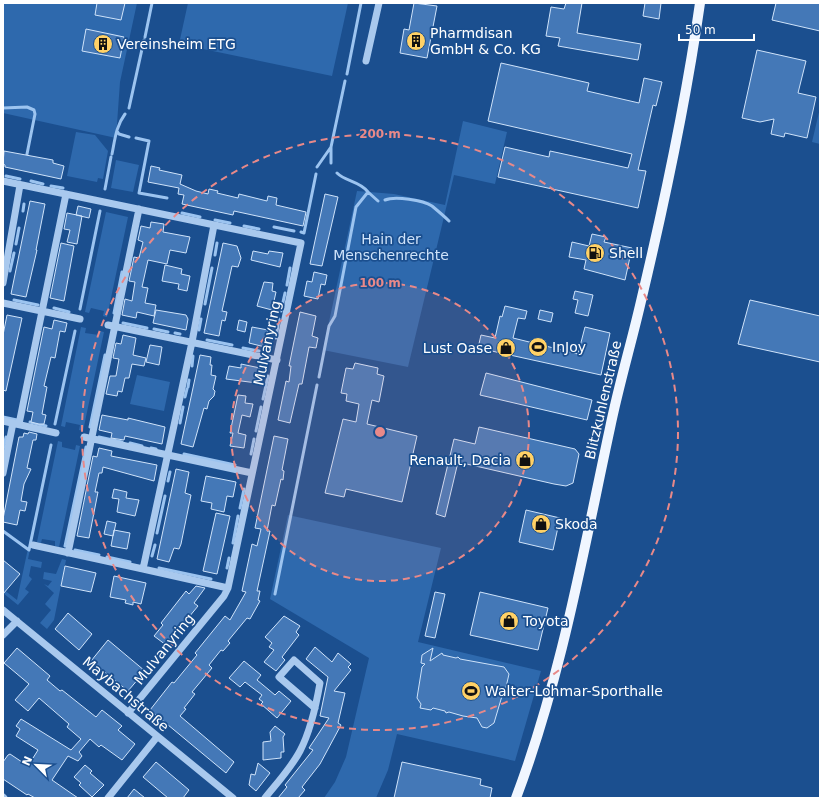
<svg xmlns="http://www.w3.org/2000/svg" width="823" height="801" font-family="'DejaVu Sans',sans-serif">
<rect width="100%" height="100%" fill="#1b4f8f"/>
<path fill="#2e69ad" d="M3,3H137L120,82L116,138L3,113Z
M188,3H348L332,76L179,44Z
M820,108V144L812,142Z
M463,121L507,132L495,184L454,175L408,367L323,350L357,191L394,194L445,205Z
M76,132L95,135L108,151L103,179L98,178L97,182L67,176Z
M116,160L139,165L133,192L111,188Z
M106,212L128,217L107,317L103,316L104,311L91,308L89,313L85,312Z
M81,327L86,328L85,333L99,335L100,331L104,332L83,431L79,430L80,425L66,422L65,427L61,426Z
M137,375L170,382L164,411L130,404Z
M58,441L62,442V447L75,450L76,445L80,446L59,547L55,546V541L42,539L41,543L37,542Z
M50,445H52L28,559L42,562L41,568L31,566L29,576L32,579L25,589L29,592L18,605L3,593V589L17,600Z
M288,515L441,548L418,642L541,671L515,761L397,734L388,770L376,798H324L335,782L346,757L369,658L270,599Z
M62,559L66,560L54,620L47,629L40,623L51,610L45,604L54,593L44,584L48,586L52,581L43,579L44,572L56,574Z"/>
<g fill="none" stroke-linecap="round" stroke-linejoin="round">
<path stroke="#9cc4f0" stroke-width="3" d="M145,37L152,3
M347,74L361,3
M3,108L27,107L34,110L35,114L26,159
M129,108L144,40
M117,131L119,134L129,137
M136,138L149,141L139,193L167,198
M112,154C115,139 116,126 125,114
M331,163V147
M317,167L331,147L345,81
M6,176L20,179
M31,181L43,184
M51,186L63,188
M105,189L111,157
M368,192L378,201
M385,200C395,196 423,200 432,206C438,211 444,216 449,221
M23,211L24,204
M182,213L200,217
M215,220L230,223
M244,226L259,229
M274,227L294,231
M301,232L304,233L316,174
M16,244L19,228
M215,255L217,243
M10,271L14,253
M287,285L290,268
M14,300L38,305
M205,304L212,268
M54,308L69,312
M80,309L100,211
M281,311L285,293
M114,313L122,272
M123,323L147,328
M154,329L168,332
M199,330L201,319
M175,333L180,334
M276,338L279,319
M207,340L232,345
M243,348L259,351
M192,366L193,356
M319,377L329,326L335,316L356,207L368,192C360,181 346,182 337,173
M188,387L189,380
M185,397L187,389
M263,399L268,376
M3,417L17,420
M30,422L46,426
M180,423L183,407
M55,424L75,331
M90,427L105,355
M256,431L261,407
M99,437L122,442
M130,443L142,446
M151,448L156,449
M3,450L6,437
M184,454L235,465
M251,454L254,439
M168,481L170,472
M240,508L244,489
M3,531L29,550L51,445
M157,533L165,496
M233,543L238,516
M65,546L86,447
M75,550L99,555
M152,556L155,545
M107,557L130,562
M159,568L211,579
M227,568L229,558
M275,594L317,385"/>
</g>
<path fill="#4478b7" stroke="#cfe3fa" d="M97,3H125L121,20L95,15Z
M414,3L437,6L427,58L400,53L404,29L409,30Z
M566,3H582L577,33L641,44L638,60L558,46L560,38L546,36L551,7L564,9Z
M645,3H661L659,19L643,16Z
M776,3H820V31L772,20Z
M86,29L124,37L120,58L82,51Z
M757,50L806,61L798,93L816,97L807,138L785,133L784,137L771,134L774,119L760,122L742,118Z
M501,63L589,83L587,91L639,103L644,78L662,82L656,106L653,105L638,170L646,171L638,208L498,177L505,147L549,157L550,151L628,168L632,154L488,121Z
M4,151L53,160V163L64,166L61,179L5,167V165L3,164Z
M151,166L160,168L159,170L182,175L180,184L196,191L208,194L209,189L218,191L217,193L238,198L239,194L267,201L268,196L277,198L276,205L306,212L303,226L234,211L233,215L182,204L184,195L178,194L179,188L148,182Z
M325,194L338,197L322,266L310,264Z
M30,201L45,204L36,250H37L26,297L11,294Z
M78,206L91,209L89,218L76,215Z
M67,213L82,216L77,244L67,242L70,230L64,229Z
M151,222L164,224L163,232L190,237L186,253L170,250L167,264L148,260L142,287L148,288L145,303L156,305L154,316L137,312L136,318L122,315L125,299L132,301L135,282L129,281L134,257L139,258L143,242L138,240L141,226L150,228Z
M592,234L606,237L604,242L632,248L625,280L584,269L586,260L569,257L572,242L589,246Z
M61,243L74,246L64,301L50,298Z
M223,243L237,246L241,258L238,267L232,266L222,311L227,312L225,321L222,320L219,336L204,333Z
M253,251L268,254L269,251L283,253L280,267L251,260Z
M165,265L182,269L181,274L190,276L187,291L178,289L179,284L162,281Z
M314,272L327,275L325,285L321,284L318,299L304,296L307,281L312,282Z
M264,282L273,283L272,291L276,292L272,310L257,306Z
M575,291L593,295L588,316L575,313L578,300L573,299Z
M750,300L820,316V362L738,344Z
M505,306L527,311L525,319L518,318L513,338L578,354L585,327L610,333L601,375L478,348L481,335L495,338L500,316L502,317Z
M156,310L186,315L188,319L186,330L153,323Z
M540,310L553,313L551,322L538,319Z
M300,312L316,316L312,336L318,338L316,348L309,347L302,384H299L290,423L278,420L286,381L289,382L291,366H289Z
M7,315L22,318L6,391L3,390V335Z
M54,320L67,323L65,332L60,331L55,358L51,357L44,386L47,387L42,414L46,415L44,424H39L31,422L33,412L27,411L44,327L52,329Z
M239,320L247,322L245,332L237,330Z
M252,327L268,330L265,347L249,343Z
M123,335L136,338L133,355L146,358L144,366L132,364L129,378H125L122,392L118,391L117,396L106,394L110,376H116L119,359L113,358L116,343L121,344Z
M150,345L162,347L159,365L146,362Z
M200,355L211,357L210,365H212L211,375L216,376L213,389L215,391L214,396L209,401L207,409L204,408L193,447L181,444Z
M355,363L378,368L377,374L384,376L379,402L372,400L367,424L417,436L402,502L346,489L344,497L325,493L343,419L356,422L359,404L346,401L347,394L341,393L346,368L353,369Z
M241,364L260,368L257,383L226,379L229,366L241,368Z
M486,373L592,400L587,420L480,395Z
M238,395L246,396L245,403L253,404L250,417L242,415L238,433L246,435L244,448L230,446L233,433H230Z
M102,415L128,420V418L165,427L162,444L125,436L124,440L111,438L112,433L99,430Z
M479,427L575,449L579,454L573,483L566,486L554,484L458,462L445,517L436,514L454,439L475,444Z
M29,432L37,434L36,440H33L27,468L31,469L24,484L21,501L27,502L25,511L20,510L17,525L3,522V519L19,437H23L24,433L28,434Z
M274,436L288,439L282,470L284,471L283,480L281,479L275,506L272,505L267,531H270L257,591H260L258,600L260,601L250,619L247,618L228,641L230,643L223,651L221,650L209,665L212,668L192,692L195,694L184,708L186,709L180,716L234,762L226,773L150,710L172,682L174,683L197,655L195,653L225,616L230,620L246,592L242,591L252,544L257,546L261,529L255,528Z
M99,448L112,451L111,456L157,465L154,481L103,467L102,473H99L95,492H98L89,538L77,536L93,456L97,457Z
M176,469L189,472L185,493L191,495L181,544L179,549L174,548L169,562L157,559Z
M206,476L236,482L233,497L227,496L224,512L211,509L212,503L201,501Z
M114,489L127,492L126,498L139,500L135,516L117,512L119,499L112,498Z
M526,510L560,518L553,550L519,542Z
M216,513L230,516L217,574L203,571Z
M107,521L116,523L113,536L104,534Z
M114,530L130,533L127,549L111,546Z
M3,560L20,574L3,594Z
M65,566L96,573L91,592L61,586Z
M114,576L146,583L141,604L133,602V605L125,603L126,600L110,597Z
M196,586L205,588L194,603L198,606L166,645L154,636L163,625L161,623L186,591L189,594Z
M435,592L445,594L435,638L425,636Z
M480,592L548,608L538,650L470,635Z
M68,613L92,634L79,650L55,629Z
M284,616L300,626L296,632L299,635L282,657L285,660L276,671L264,662L274,650L269,647L272,643L265,637Z
M108,640L145,671L128,691L91,661Z
M315,647L332,662L338,653L351,664L348,667L351,670L334,691L345,693L338,723L341,725L320,764L302,787L305,790L298,798H278L287,787L285,785L313,750L309,748L329,718L320,716L328,677L306,659Z
M17,648L50,676L47,680L60,691L62,690L96,717L102,710L122,726L118,730L135,744L122,760L101,745L99,747L90,739L79,752L82,756L78,761L68,756L52,780L78,798H35L28,794L27,795L3,779V762L8,755L10,754L28,766L38,750L16,736L20,729L16,726L21,719L71,750L81,739L67,727L69,724L39,698L28,711L15,700L29,684L4,663Z
M433,648L430,661L442,653L443,655L456,658L458,657L460,659L504,667L509,674L504,696H502L494,723L487,728L482,727L477,718L463,716L449,712L446,713L445,711L433,708L431,710L420,708L421,704L417,698L422,667L425,664L421,663L422,655Z
M244,661L261,675L257,680L275,695L279,691L291,701L277,718L261,704L263,702L259,699L262,695L245,682L240,687L229,678Z
M275,726L285,734L283,737L284,752H281V758L263,760V742L271,741L270,732Z
M156,762L189,790L183,798H168L143,777Z
M402,762L481,779L480,785L492,788L490,798H394Z
M258,763L270,773L256,791L249,785L251,774L255,775Z
M85,765L92,771L90,773L104,785L92,797L79,785L81,783L74,777Z
M134,789L145,798H127Z"/>
<g fill="none" stroke-linecap="round" stroke-linejoin="round">
<path stroke="#a9c9ee" stroke-width="7" d="M366,61L379,3
M3,181L301,243L228,588L224,596L128,713
M214,225L192,342L143,569L228,588
M3,283L20,185
M3,303L80,319
M108,325L277,360
M3,421L56,433
M19,424L66,194
M84,437L252,473
M3,473L13,423
M33,545L143,569
M68,553L139,209
M3,610L233,798
M3,635L17,621
M3,797L4,798
M108,798L157,737
M265,798C277,783 291,768 300,751C311,730 316,706 320,683L294,660L279,677L315,708"/>
<path stroke="#f0f6ff" stroke-width="10" d="M516,798C561,679 583,553 610,428C619,384 632,341 642,297C665,200 686,102 700,3"/>
</g>
<circle cx="380" cy="432" r="149" fill="#e88989" fill-opacity=".12"/>
<g fill="none" stroke="#e88989" stroke-width="2" stroke-dasharray="7 5">
<circle cx="380" cy="432" r="149"/>
<circle cx="380" cy="432" r="298"/>
</g>
<defs>
<symbol id="building-disc" viewBox="-11 -11 22 22"><circle r="9.5" fill="#ffd166" stroke="#1b4f8f"/><path d="M-4-6H4V6H1V3H-1V6H-4ZM-2.5-4.3h1.7v1.8h-1.7ZM.8-4.3h1.7v1.8H.8ZM-2.5-1h1.7V.8h-1.7ZM.8-1h1.7V.8H.8Z" fill="#111"/></symbol>
<symbol id="fuel-disc" viewBox="-11 -11 22 22"><circle r="9.5" fill="#ffd166" stroke="#1b4f8f"/><path d="M-5.5-6h7V0h2V4h1.3V-2.5L3-4.5l.8-.8L6-3V5H2.5V1h-1V6h-7ZM-4.2-4.7v3.2H.2V-4.7Z" fill="#111"/></symbol>
<symbol id="stadium-disc" viewBox="-11 -11 22 22"><circle r="9.5" fill="#ffd166" stroke="#1b4f8f"/><path d="M0-5a6.5 5 0 1 0 0 10a6.5 5 0 1 0 0-10ZM-3.5-1.8h7v3.6h-7Z" fill="#111"/></symbol>
<symbol id="shop-disc" viewBox="-11 -11 22 22"><circle r="9.5" fill="#ffd166" stroke="#1b4f8f"/><path d="M-5-2.5h2.3a2.7 3.5 0 0 1 5.4 0H5L5.5 6h-11ZM-1.5-2.5h3a1.5 2.3 0 0 0-3 0Z" fill="#111"/></symbol>
</defs>
<g fill-rule="evenodd">
<use href="#building-disc" x="405" y="30" width="22" height="22"/>
<use href="#building-disc" x="92" y="33" width="22" height="22"/>
<use href="#fuel-disc" x="584" y="242" width="22" height="22"/>
<use href="#stadium-disc" x="527" y="336" width="22" height="22"/>
<use href="#shop-disc" x="495" y="337" width="22" height="22"/>
<use href="#shop-disc" x="514" y="449" width="22" height="22"/>
<use href="#shop-disc" x="530" y="513" width="22" height="22"/>
<use href="#shop-disc" x="498" y="610" width="22" height="22"/>
<use href="#stadium-disc" x="460" y="680" width="22" height="22"/>
</g>
<g text-anchor="middle" dominant-baseline="central" stroke-width="3.5" stroke-linejoin="round" paint-order="stroke">
<g font-size="14" fill="#fff" stroke="#1b4f8f" text-anchor="start">
<text x="430" y="33">Pharmdisan<tspan x="430" dy="16">GmbH &amp; Co. KG</tspan></text>
<text x="117" y="44">Vereinsheim ETG</text>
<text x="609" y="253">Shell</text>
<text x="552" y="347">InJoy</text>
<text x="492" y="348" text-anchor="end">Lust Oase</text>
<text x="511" y="460" text-anchor="end">Renault, Dacia</text>
<text x="555" y="524">Skoda</text>
<text x="523" y="621">Toyota</text>
<text x="485" y="691">Walter-Lohmar-Sporthalle</text>
</g>
<g font-size="14" fill="#cfe3fa" stroke="#1b4f8f">
<text x="391" y="239">Hain der<tspan x="391" dy="16">Menschenrechte</tspan></text>
</g>
<g font-size="14" fill="#fff" stroke="#1b4f8f">
<text transform="translate(267 343) rotate(-78)">Mulvanyring</text>
<text transform="translate(603 400) rotate(-77)">Blitzkuhlenstraße</text>
<text transform="translate(164 649) rotate(-51)">Mulvanyring</text>
<text transform="translate(126 694) rotate(40)">Maybachstraße</text>
</g>
</g>
<circle cx="380" cy="432" r="6" fill="#e88989" stroke="#1b4f8f" stroke-width="2"/>
<g font-size="12" text-anchor="middle" font-weight="bold" fill="#e88989" stroke="#1b4f8f" stroke-width="3.5" stroke-linejoin="round" paint-order="stroke">
<text x="380" y="138">200 m</text>
<text x="380" y="287">100 m</text>
</g>
<rect width="823" height="801" fill="none" stroke="#ffffff" stroke-width="8"/>
<g transform="translate(36 765) rotate(294)" stroke="#1b4f8f" stroke-width="3" paint-order="stroke">
<path d="M0-3L7 15L0 10L-7 15Z" fill="#ffffff"/>
<text y="-6" font-size="11" font-weight="bold" text-anchor="middle" fill="#ffffff">N</text>
</g>
<path d="M679 34v6h75v-6" fill="none" stroke="#ffffff" stroke-width="2"/>
<text x="685" y="34" font-size="12" fill="#ffffff" stroke="#1b4f8f" stroke-width="3" paint-order="stroke">50 m</text>
</svg>
